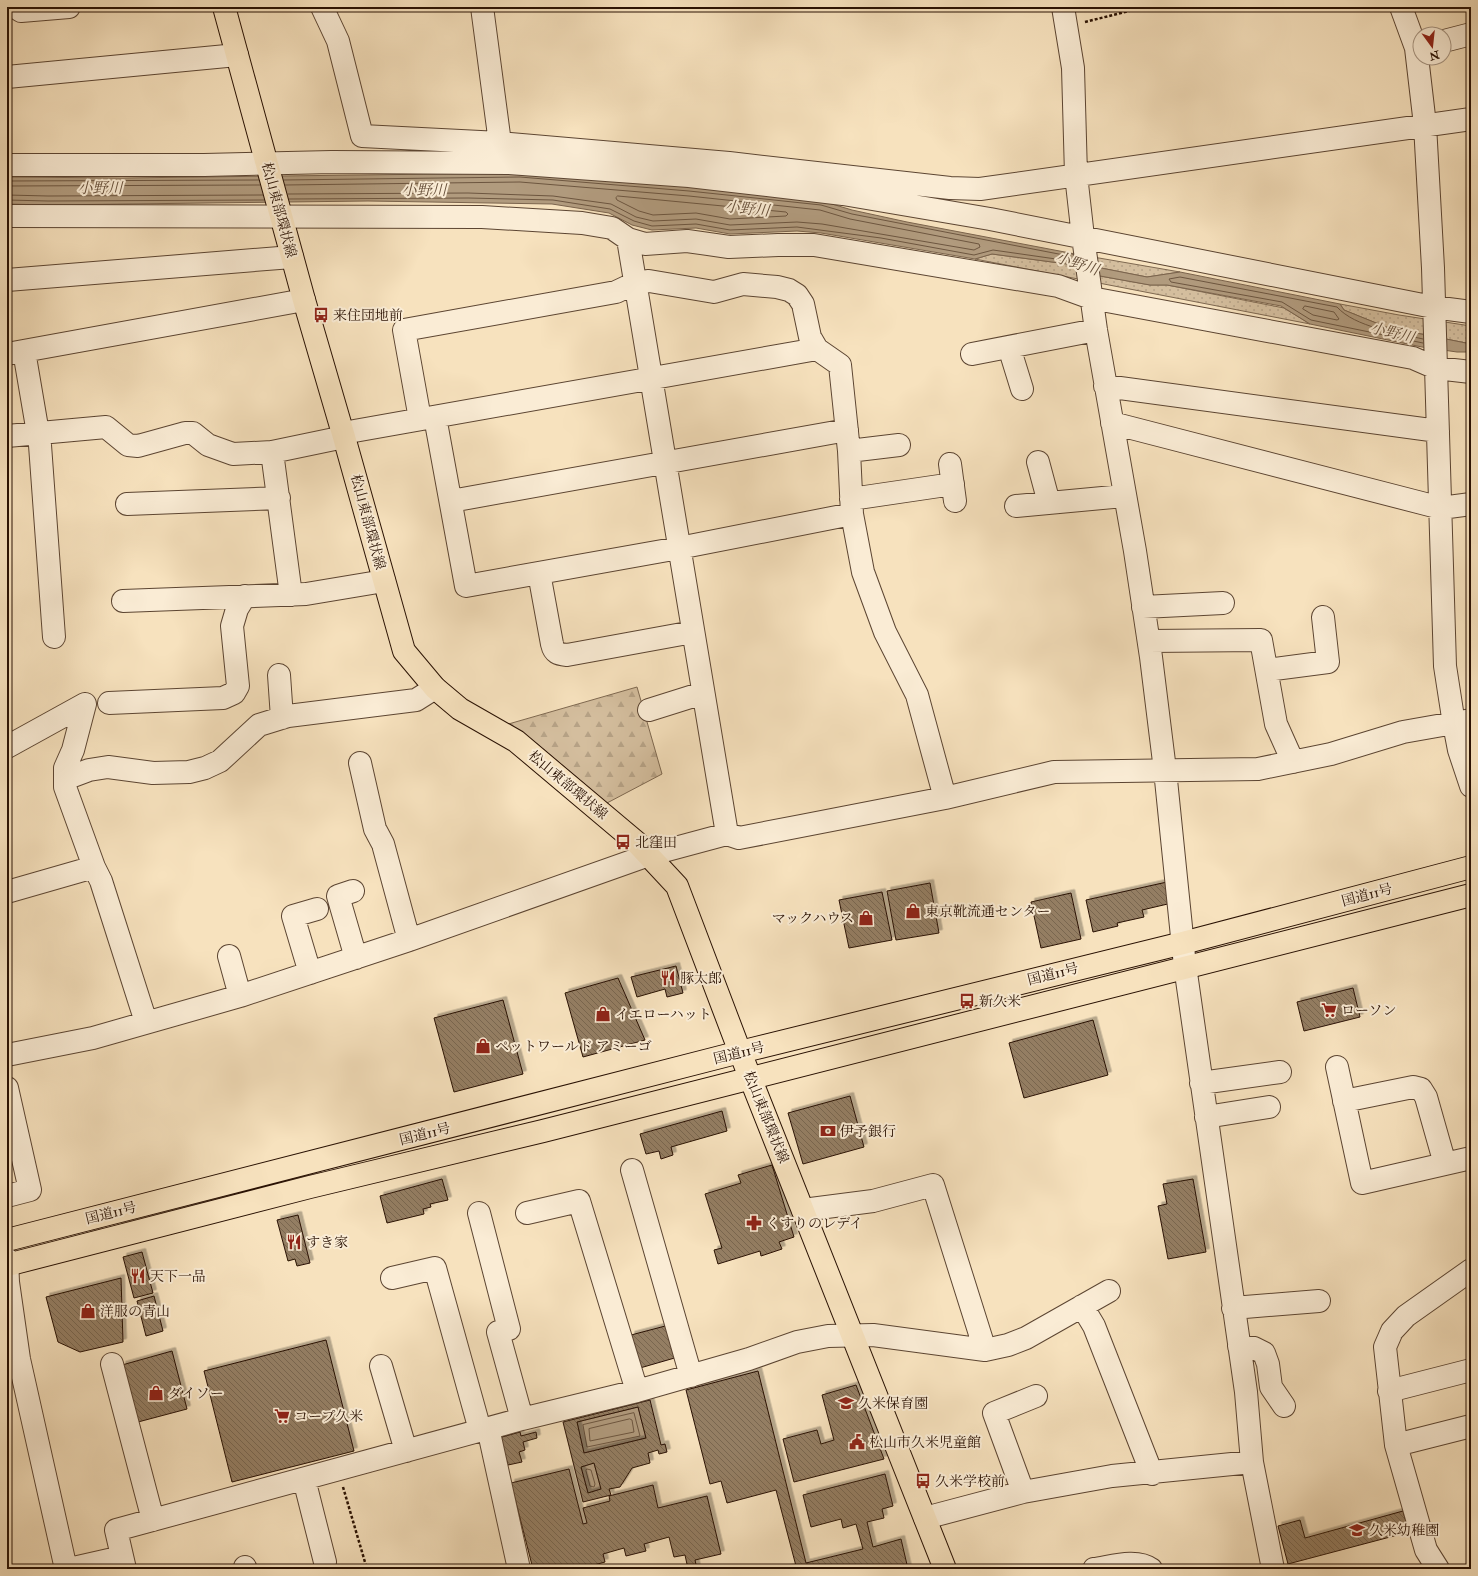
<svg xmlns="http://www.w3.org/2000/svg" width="1478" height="1576" font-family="'IM FELL Double Pica','Noto Serif JP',serif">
<defs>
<pattern id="grass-dots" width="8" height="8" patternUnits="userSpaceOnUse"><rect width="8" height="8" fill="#d4be9e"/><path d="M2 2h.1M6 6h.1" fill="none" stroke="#b6a286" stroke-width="1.8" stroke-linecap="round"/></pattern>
<pattern id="forest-firs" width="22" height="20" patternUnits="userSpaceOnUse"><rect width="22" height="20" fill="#d4be9e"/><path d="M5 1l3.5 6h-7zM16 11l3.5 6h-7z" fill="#b6a286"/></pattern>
<pattern id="building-back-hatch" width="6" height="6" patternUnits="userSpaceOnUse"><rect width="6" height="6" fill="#947e64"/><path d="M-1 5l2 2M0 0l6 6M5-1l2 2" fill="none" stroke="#796650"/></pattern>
<filter id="shadow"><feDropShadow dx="3.5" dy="-3.5" stdDeviation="0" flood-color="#0004"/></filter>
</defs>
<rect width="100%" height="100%" fill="#f7e2be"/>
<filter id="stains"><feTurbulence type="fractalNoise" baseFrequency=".005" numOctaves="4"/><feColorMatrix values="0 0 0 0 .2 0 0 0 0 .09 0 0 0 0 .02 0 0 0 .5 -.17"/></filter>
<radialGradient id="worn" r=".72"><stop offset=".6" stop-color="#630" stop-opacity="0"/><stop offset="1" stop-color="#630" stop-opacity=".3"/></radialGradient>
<path fill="url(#grass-dots)" stroke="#7e6850" d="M1070,253L1180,272L1147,277L1101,268Z
M992,254L1067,264L1100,276L1150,285H1167L1284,308L1310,324L975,259Z
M1340,304L1399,315L1471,326V344L1386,327L1344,310Z"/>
<path fill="url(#forest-firs)" stroke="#7e6850" d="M637,687L662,774L607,803L536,743L505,725Z"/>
<path fill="#b19b7e" stroke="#7b644d" d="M520,173L690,187L822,201L852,210L907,222L1070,253L1101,268L1147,277L1180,272L1340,304L1344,310L1386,327L1471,344V352H1457L1422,347L1310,324L1281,306L1167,285H1150L1100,276L1067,264L992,254L975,259L821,233L797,231L730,234L696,228L652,230L632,225L609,213L552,204L368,201L47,205L7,204V177L122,178Z
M638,1407L646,1438L584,1453L577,1422Z
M594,1463L601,1489L588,1493L581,1467Z"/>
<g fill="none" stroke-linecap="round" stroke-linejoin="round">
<path stroke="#6d5640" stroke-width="1" d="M284,180L520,177L689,191L821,205L852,214L1069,256L1072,259L1070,261L993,250L974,255L881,238L797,227L730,230L696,224L652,226L634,221L610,209L553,200L468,198L289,199
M7,181L259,180
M285,185L520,182L689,196L820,210L850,219L979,244L980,247L974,250L822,224L797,222L730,225L696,219L653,221L636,217L611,204L553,196L468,193L288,194
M7,186L260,185
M7,195L48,196L263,195
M618,196L786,212L788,214L786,216L730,219L696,213L653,215L639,211L617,200L616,198Z
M7,200L48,201L264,200
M1305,306L1334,312L1339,319L1337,320L1313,315L1303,309Z
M1423,339C1397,333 1355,327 1337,307L1180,277L1169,279L1171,282L1282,302L1311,320L1423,343
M634,1413L640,1436L587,1447L583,1425Z
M630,1419L632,1420L634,1432L590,1441L589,1429Z
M587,1469L591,1470L595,1484L594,1487L590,1486L586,1471Z"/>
</g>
<path fill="url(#building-back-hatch)" stroke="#291103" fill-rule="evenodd" filter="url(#shadow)" d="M1167,882L1172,903L1142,910L1144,917L1117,923L1118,926L1093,932L1086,900Z
M930,883L939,933L896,940L887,891Z
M882,892L892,940L849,948L839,900Z
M1071,893L1081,939L1041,948L1031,902Z
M676,966L683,993L667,997L665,989L637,997L631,977Z
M618,978L645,1040L583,1057L565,993Z
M1353,988L1360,1017L1304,1031L1297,1002Z
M503,1000L523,1074L454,1092L434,1018Z
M1093,1020L1108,1075L1024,1098L1009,1043Z
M850,1096L864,1147L803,1164L788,1113Z
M722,1111L727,1131L671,1147L673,1155L661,1159L659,1151L646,1154L640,1134Z
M772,1165L794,1237L779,1242L782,1249L761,1256L760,1251L718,1264L714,1250L722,1248L705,1194L741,1183L738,1175Z
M442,1179L448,1200L430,1204L431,1207L423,1209L424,1214L387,1223L380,1196Z
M1193,1179L1206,1252L1168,1259L1158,1206L1167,1204L1163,1184Z
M298,1215L310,1263L297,1266L295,1259L288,1261L277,1220Z
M142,1252L153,1293L134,1298L123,1257Z
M121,1278L123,1342L80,1352L58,1342L46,1297Z
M154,1296L163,1331L146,1336L137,1301Z
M669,1325L678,1357L640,1368L631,1335Z
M326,1340L354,1451L232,1482L204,1371Z
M172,1351L187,1409L138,1422L122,1365Z
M758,1371L806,1563L863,1549L856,1524L843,1528L841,1519L811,1527L803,1495L885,1474L893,1506L882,1509L884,1518L867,1522L873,1547L901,1539L908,1569H784L796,1566L776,1490L727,1503L721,1481L710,1484L686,1390Z
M856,1385L884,1459L794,1482L783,1439L817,1430L821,1444L834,1440L822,1395Z
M650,1400L661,1445L665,1444L667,1452L659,1454L658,1450L648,1453L650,1463L632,1468L620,1487L609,1489L611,1495L583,1502L563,1422ZM638,1407L646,1438L584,1453L577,1422ZM594,1463L601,1489L588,1493L581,1467Z
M520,1432L521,1436L536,1432L537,1438L523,1442L525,1450L519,1452L522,1462L508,1465L505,1455L503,1456L499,1441L502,1437Z
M569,1469L583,1524L587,1523L583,1508L610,1501L609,1496L653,1485L658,1508L707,1496L721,1554L695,1560L697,1569H688L685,1555L674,1557L669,1537L644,1544L646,1551L626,1556L624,1548L603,1554L605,1562L579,1569H533L511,1483Z
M1403,1511L1409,1532L1288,1564L1278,1526L1300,1520L1305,1538Z"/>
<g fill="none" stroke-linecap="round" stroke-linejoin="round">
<defs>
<path id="minor" d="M15,7L21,11L69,7
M322,7L338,41L362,136L500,143L729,163L950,188L980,189L1471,119
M482,7L500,143
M1063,7L1073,68L1076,175L1083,237L1096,330L1135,551L1151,657L1165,770L1185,966L1246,1392L1252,1462L1273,1569
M1401,7L1416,48L1425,125L1433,268L1445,666L1454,724L1459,750L1471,786
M1444,41L1471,34
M7,77L237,55
M7,165H204L332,162L509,163L689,176L843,194L990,219L1433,307L1471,312
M7,216L482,217L582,223L612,228L628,239L645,244L687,241L729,247L778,245H814L1058,286L1091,298L1413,358L1436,368L1471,372
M628,239L727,834
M7,280L292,257
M1009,347L1022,389
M24,351L40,445L54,637
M7,354L304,300
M972,354L1096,330
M1105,386L1438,431
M435,417L466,586L679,548L852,514
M420,419L404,330L616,292L635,283L649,281L714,292L743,284L777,287L789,290L797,295L803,304L810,337L817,349L840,365L849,451L852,514L863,572L885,632L917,695L945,798
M1112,423L1441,508L1471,504
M343,433L817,349
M7,436L106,427L128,445L138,446L185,433H193L208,445L233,454L272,452L344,437
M849,451L899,445
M272,452L291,595
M1038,462L1049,503
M950,464L955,501
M851,499L953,484
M451,501L847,430
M127,504L279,498
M1016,506L1124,496
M539,573L552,644C554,653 558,654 567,655L693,632
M123,601L306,594L384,581
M1143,607L1223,603
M1149,641L1261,640L1276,724L1293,762
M1267,670L1328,662L1323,617
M279,675L282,718
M109,703L223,698L234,693L238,686L232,626L237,609L245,596
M85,704L73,750L65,768V787L94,867L101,881L146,1022
M649,710L703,693
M7,747L85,704
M360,763L375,829L383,844L409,940
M65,779L89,770L108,767L153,773L189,772L205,768L220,761L259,725L288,716L416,700L435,688
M353,891L338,896L356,958
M7,892L94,867
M229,956L240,996
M310,973L293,916L317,909
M7,1055L93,1038L240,996L409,940L649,855L727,834L739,838L801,826L945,798L1054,772L1258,769L1331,754L1403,732L1471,720
M1337,1067L1362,1183L1471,1158
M1201,1083L1280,1072
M7,1088L30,1190L7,1196
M1344,1101L1413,1087L1421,1089L1426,1097L1445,1164
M1206,1117L1269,1107
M632,1170L691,1376
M803,1210L873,1201L933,1185L985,1350
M479,1213L509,1329L498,1332L522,1419
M527,1213L579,1201L637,1391
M7,1259L8,1282L19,1359L66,1569
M392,1278L435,1268L480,1430
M1082,1306L1094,1326L1152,1474
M1233,1308L1319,1301
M1239,1346L1254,1348L1264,1353L1268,1364L1271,1387L1284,1406
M112,1364L153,1520
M381,1366L406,1451
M1389,1391L1471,1370
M488,1428L519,1569
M1396,1445L1471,1426
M304,1479L325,1562
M1023,1492L994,1413L1036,1396
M925,1518L1023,1492L1112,1476L1252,1462
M245,1567V1569
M69,1569L122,1557
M125,1569L116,1530L522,1419L637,1391L749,1359L797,1342L828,1336L873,1335L985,1350L1008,1345L1026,1338L1109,1291
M1094,1569C1110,1567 1136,1558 1151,1569
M1438,1569L1426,1550L1396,1445L1385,1347L1392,1331L1406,1316L1471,1270"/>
<path id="major" d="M224,7L304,300L344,437L404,651L435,688L460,709L516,741L636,842L677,886L740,1052L945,1569"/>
<path id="highway" d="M7,1240L740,1052L1183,943L1471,867
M7,1265L310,1187L543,1131L1471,895"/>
</defs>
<use href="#minor" stroke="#5c4532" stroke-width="24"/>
<use href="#major" stroke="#291103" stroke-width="24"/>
<use href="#highway" stroke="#291103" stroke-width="24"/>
<path stroke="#291103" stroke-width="2.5" stroke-dasharray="3 2" stroke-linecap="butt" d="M1085,22L1145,7
M343,1487L367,1569"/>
<use href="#minor" stroke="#faecd5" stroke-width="22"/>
<use href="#major" stroke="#f7e2be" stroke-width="22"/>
<use href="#highway" stroke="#f7e2be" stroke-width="22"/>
</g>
<defs>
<symbol id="bus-bare" viewBox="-9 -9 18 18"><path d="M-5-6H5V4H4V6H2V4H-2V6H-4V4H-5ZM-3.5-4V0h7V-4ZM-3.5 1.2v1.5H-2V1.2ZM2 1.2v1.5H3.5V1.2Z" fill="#8f2418" stroke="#faecd5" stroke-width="2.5" paint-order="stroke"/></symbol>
<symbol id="shop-bare" viewBox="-9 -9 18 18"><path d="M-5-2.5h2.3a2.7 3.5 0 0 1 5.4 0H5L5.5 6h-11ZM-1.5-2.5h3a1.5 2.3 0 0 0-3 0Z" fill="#8f2418" stroke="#faecd5" stroke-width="2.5" paint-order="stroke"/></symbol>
<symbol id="restaurant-bare" viewBox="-9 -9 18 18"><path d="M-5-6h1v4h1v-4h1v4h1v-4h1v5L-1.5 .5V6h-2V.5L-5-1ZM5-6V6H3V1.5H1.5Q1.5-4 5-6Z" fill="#8f2418" stroke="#faecd5" stroke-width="2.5" paint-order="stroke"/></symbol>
<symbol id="supermarket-bare" viewBox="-9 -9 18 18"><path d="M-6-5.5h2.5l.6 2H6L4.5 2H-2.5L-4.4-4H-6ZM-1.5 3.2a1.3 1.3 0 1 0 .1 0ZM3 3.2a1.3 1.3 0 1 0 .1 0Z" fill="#8f2418" stroke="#faecd5" stroke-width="2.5" paint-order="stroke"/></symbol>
<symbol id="bank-bare" viewBox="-9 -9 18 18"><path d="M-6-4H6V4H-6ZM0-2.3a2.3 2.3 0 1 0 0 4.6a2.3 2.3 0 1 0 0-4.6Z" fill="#8f2418" stroke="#faecd5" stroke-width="2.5" paint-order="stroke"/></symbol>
<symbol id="pharmacy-bare" viewBox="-9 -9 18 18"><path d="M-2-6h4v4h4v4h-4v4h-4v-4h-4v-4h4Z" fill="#8f2418" stroke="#faecd5" stroke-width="2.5" paint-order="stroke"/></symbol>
<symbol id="school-bare" viewBox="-9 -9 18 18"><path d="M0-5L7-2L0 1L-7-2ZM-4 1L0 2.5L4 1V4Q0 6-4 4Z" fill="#8f2418" stroke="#faecd5" stroke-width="2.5" paint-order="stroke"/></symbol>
<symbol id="civic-bare" viewBox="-9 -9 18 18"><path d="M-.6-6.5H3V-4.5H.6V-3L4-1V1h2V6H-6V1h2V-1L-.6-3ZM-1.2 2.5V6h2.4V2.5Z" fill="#8f2418" stroke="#faecd5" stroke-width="2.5" paint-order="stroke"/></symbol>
</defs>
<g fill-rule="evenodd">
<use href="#bus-bare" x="310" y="304" width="22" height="22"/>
<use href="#bus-bare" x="612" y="831" width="22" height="22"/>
<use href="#shop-bare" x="902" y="900" width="22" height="22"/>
<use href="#shop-bare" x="855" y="907" width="22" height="22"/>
<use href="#restaurant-bare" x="657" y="967" width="22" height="22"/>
<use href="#bus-bare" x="956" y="990" width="22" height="22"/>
<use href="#supermarket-bare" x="1318" y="999" width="22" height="22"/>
<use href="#shop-bare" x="592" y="1003" width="22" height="22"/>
<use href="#shop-bare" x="472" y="1035" width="22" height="22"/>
<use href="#bank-bare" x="817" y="1120" width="22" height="22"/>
<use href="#pharmacy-bare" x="743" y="1212" width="22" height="22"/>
<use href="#restaurant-bare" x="283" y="1231" width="22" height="22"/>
<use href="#restaurant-bare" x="127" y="1265" width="22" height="22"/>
<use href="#shop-bare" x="77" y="1300" width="22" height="22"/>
<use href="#shop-bare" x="145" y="1382" width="22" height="22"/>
<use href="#school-bare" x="835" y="1392" width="22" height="22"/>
<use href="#supermarket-bare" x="271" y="1405" width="22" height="22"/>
<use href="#civic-bare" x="846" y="1431" width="22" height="22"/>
<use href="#bus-bare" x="912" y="1470" width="22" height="22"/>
<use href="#school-bare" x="1346" y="1519" width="22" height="22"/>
</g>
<g text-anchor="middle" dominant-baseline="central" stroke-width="4" stroke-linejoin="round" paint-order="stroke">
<g font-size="14" fill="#291103" stroke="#faecd5">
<text transform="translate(279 210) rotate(75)">松山東部環状線</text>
<text transform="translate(368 522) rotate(75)">松山東部環状線</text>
<text transform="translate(568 785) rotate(40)">松山東部環状線</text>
<text transform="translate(1367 895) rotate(-15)">国道11号</text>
<text transform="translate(1053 974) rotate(-14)">国道11号</text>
<text transform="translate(739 1053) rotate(-14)">国道11号</text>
<text transform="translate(766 1117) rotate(68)">松山東部環状線</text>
<text transform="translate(425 1134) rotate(-14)">国道11号</text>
<text transform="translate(111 1213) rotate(-14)">国道11号</text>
</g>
<g font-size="14" fill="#291103" stroke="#faecd5" text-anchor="start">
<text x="333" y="315">来住団地前</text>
<text x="635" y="842">北窪田</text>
<text x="925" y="911">東京靴流通センター</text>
<text x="854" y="918" text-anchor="end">マックハウス</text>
<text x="680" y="978">豚太郎</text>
<text x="979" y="1001">新久米</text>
<text x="1341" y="1010">ローソン</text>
<text x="615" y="1014">イエローハット</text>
<text x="495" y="1046">ペットワールド アミーゴ</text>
<text x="840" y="1131">伊予銀行</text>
<text x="766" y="1223">くすりのレデイ</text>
<text x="306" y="1242">すき家</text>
<text x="150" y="1276">天下一品</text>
<text x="100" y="1311">洋服の青山</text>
<text x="168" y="1393">ダイソー</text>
<text x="858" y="1403">久米保育園</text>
<text x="294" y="1416">コープ久米</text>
<text x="869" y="1442">松山市久米児童館</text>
<text x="935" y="1481">久米学校前</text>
<text x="1369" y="1530">久米幼稚園</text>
</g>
<g font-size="15" font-style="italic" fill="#664f3a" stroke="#faecd5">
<text x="100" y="188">小野川</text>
<text x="424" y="190">小野川</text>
<text transform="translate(747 209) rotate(6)">小野川</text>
<text transform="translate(1077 264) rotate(18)">小野川</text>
<text transform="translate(1392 333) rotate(14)">小野川</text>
</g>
</g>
<rect width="1478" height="1576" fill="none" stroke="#f7e2be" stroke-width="24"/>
<rect x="8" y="8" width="1462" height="1560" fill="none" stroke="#291103" stroke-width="2"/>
<rect x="12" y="12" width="1454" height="1552" fill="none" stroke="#291103"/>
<g transform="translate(1432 46) rotate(165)"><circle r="19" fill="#faecd5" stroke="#a69481"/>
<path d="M0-3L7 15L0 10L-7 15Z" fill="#8f2418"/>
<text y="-6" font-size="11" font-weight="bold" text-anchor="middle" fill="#291103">N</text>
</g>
<rect width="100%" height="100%" filter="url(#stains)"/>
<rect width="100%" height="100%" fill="url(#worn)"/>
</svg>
